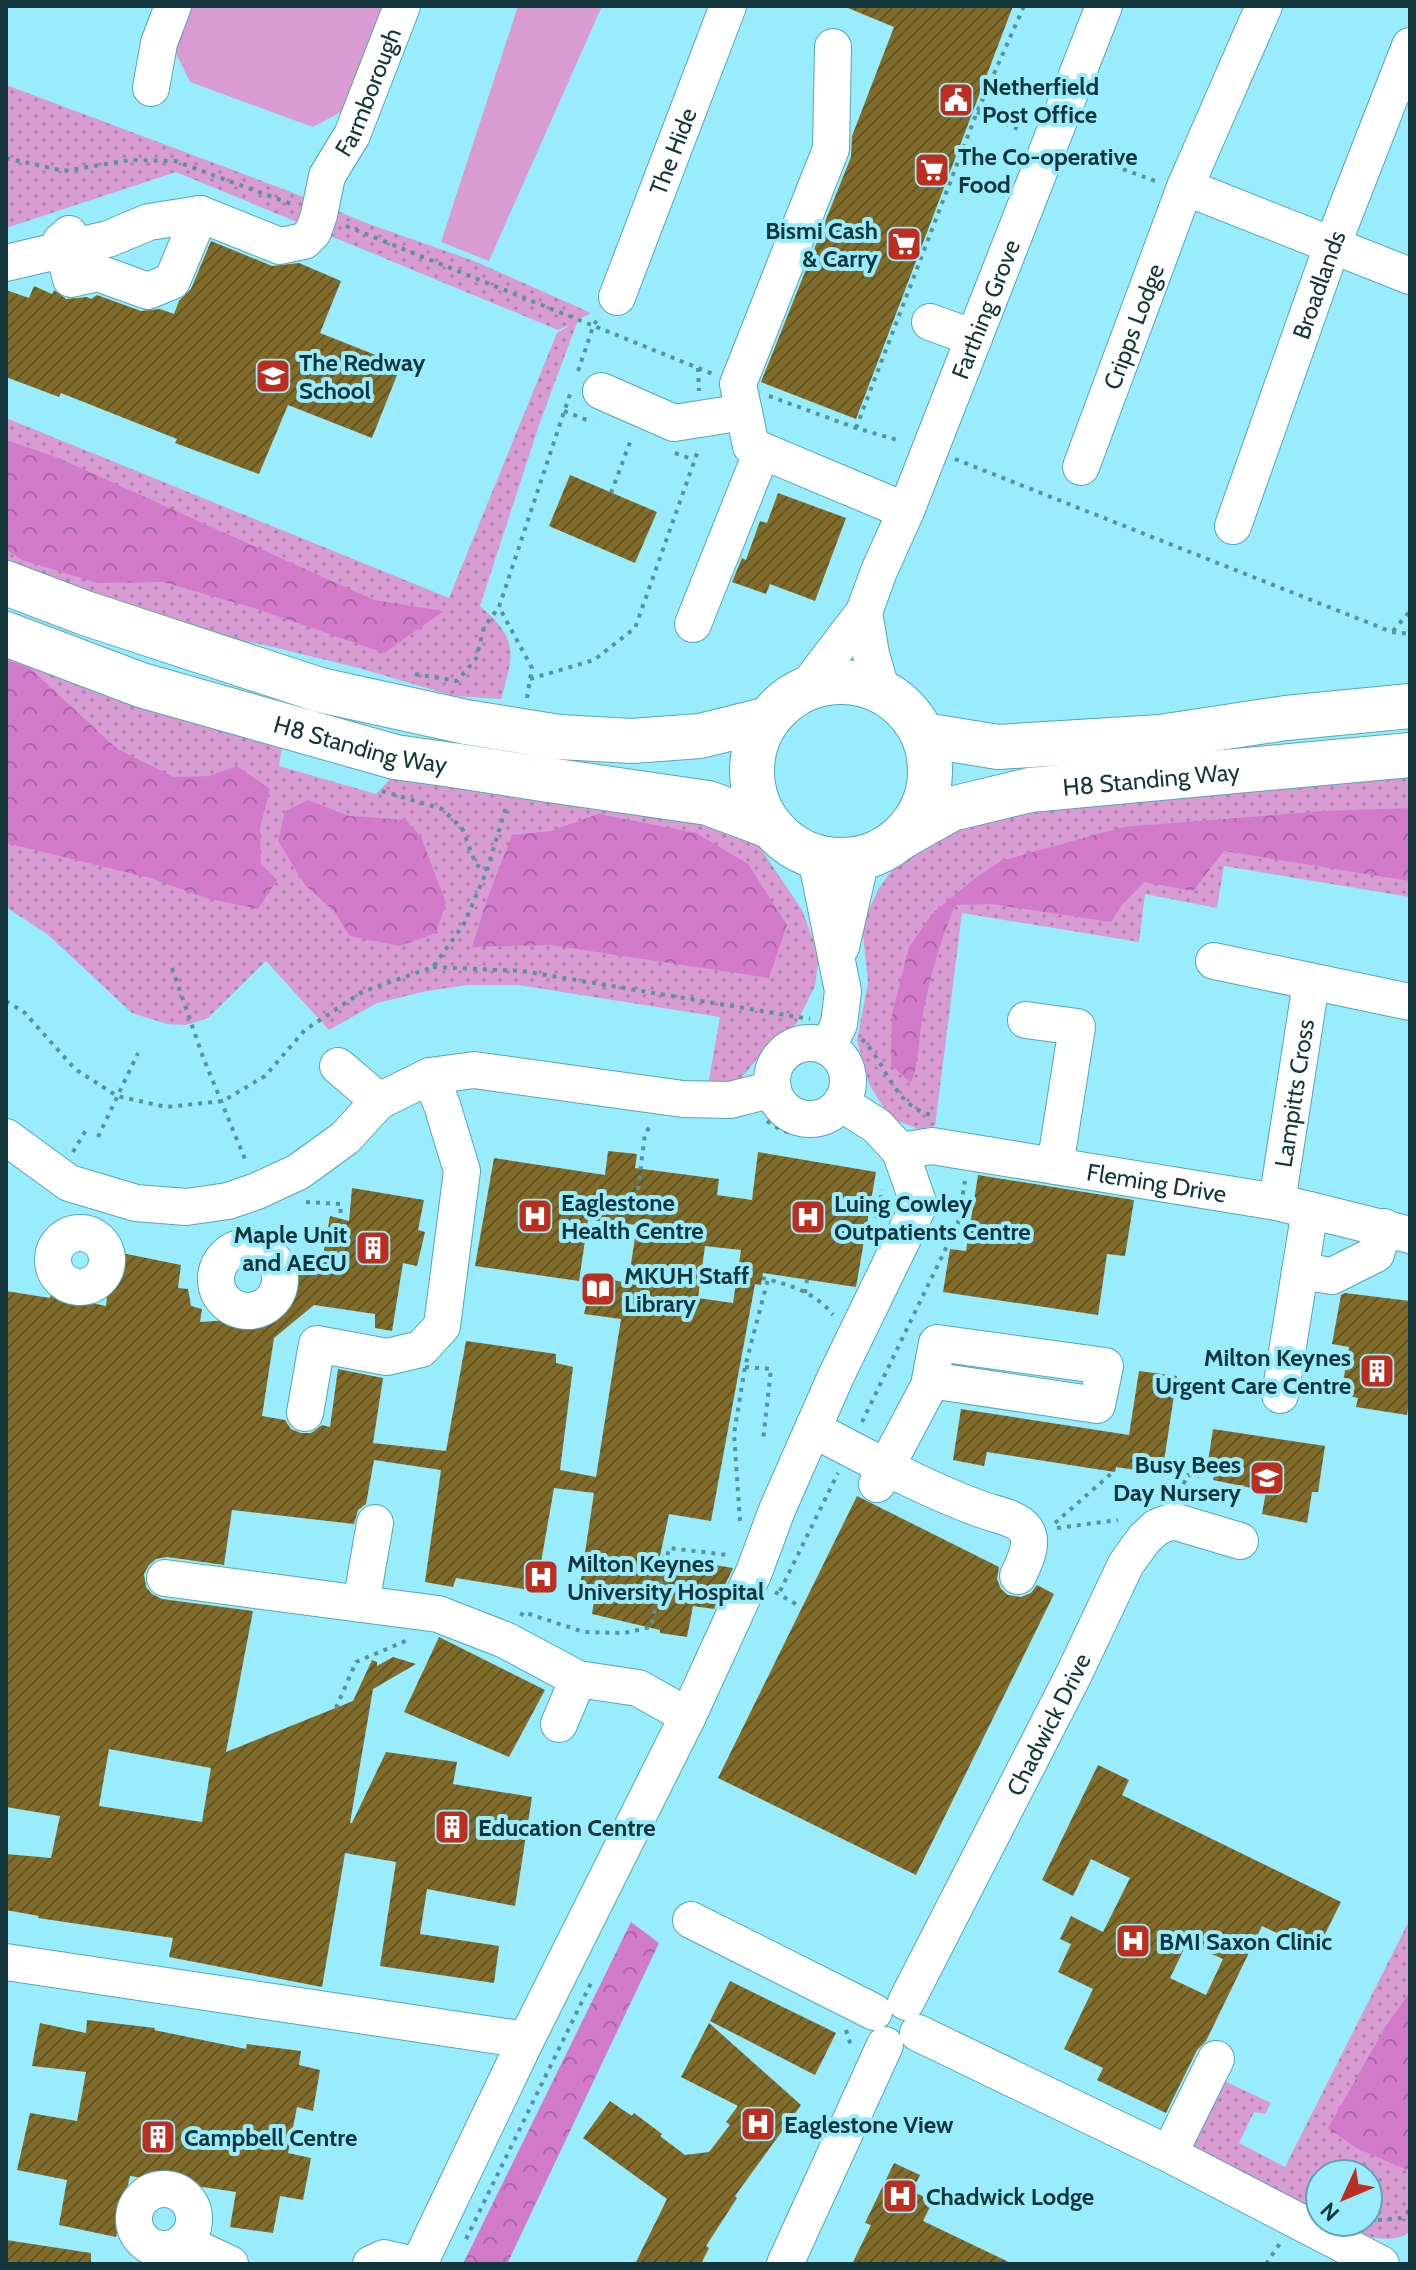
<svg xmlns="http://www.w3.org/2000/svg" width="1416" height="2270" font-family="Cabin,sans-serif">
<defs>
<pattern id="grass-dots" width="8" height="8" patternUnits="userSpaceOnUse" patternTransform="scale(2)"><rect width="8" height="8" fill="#d89cd2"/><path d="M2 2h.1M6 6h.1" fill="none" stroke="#ae80ac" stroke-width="1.8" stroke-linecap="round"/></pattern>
<pattern id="forest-crowns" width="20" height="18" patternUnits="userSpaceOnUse" patternTransform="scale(2)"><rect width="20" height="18" fill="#d27aca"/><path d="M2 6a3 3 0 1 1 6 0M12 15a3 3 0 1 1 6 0" fill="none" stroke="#a965a5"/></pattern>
<pattern id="building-hatch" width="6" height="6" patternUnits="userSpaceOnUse" patternTransform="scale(2)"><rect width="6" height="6" fill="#826c2a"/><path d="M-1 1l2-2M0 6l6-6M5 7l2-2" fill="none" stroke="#635524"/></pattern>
</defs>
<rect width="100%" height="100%" fill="#98ecfb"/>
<path fill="url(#grass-dots)" d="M6,85L291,192L369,224L474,261L591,313L578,320L540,422L480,606C519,640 514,653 501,699L454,696L359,668L252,642L196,638L6,567V418L449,598L557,333L570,325L558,330L176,172L6,228Z
M6,644L282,748L279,766L376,794L395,774L749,831L802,910L819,956L815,986L796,1024L766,1048L737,1083L707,1091L720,1017L518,985H468L427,991L377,1003L329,1030L266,961L208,1018L186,1025L167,1024L132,1013L47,934L6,907Z
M1410,768V897L1224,866L1217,908L1145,894L1139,942L962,913L935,1126L918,1129L898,1121L882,1105L869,1084L857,1040L868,983L862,925L879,888L901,858L926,835L996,810Z
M1410,1919V2232C1385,2248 1356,2232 1332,2222H1368V2174H1320V2217L1189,2147L1218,2078L1271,2103L1265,2114L1254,2112L1239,2143L1285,2167Z"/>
<path fill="url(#forest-crowns)" d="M6,440L56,457L374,600L444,611L384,653L260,610L163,582L97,583L22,560L6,549Z
M6,660L30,668L117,749L174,777L209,776L237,766L270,789L260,828L261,864L277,880L258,909L206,898L150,878L6,843Z
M308,800L349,816L406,820L421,837L446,903L436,933L399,946L350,936L334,911L305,885L278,841L285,811Z
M1410,808V881L1224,851L1193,891L1144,882L1122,905L1111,922L991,904L955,905C941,941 929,977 923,1015C918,1038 920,1061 911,1083L891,1065L892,1014L909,947L932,914L974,879L1001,861L1123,827L1324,811Z
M598,814L696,833L748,864L787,925L769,978L550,945L472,947L486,902L512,835L551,831Z
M631,1922L659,1943L507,2264H463Z
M1410,1992V2171L1356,2148L1328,2128L1386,2026Z"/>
<path fill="#d89cd2" d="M187,6H389L352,106L313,127L190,82L172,45Z
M518,6H602L489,261L441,242Z"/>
<path fill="url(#building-hatch)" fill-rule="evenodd" d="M843,6H1013L856,419L761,382L851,157L852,136L894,27Z
M211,241L272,266L299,263L341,281L320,333L401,365L372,438L288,405L259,474L175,443L177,439L61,393L59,397L6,377V290L29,298L34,286L52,294L54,290L66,299L87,297L91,299L97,295L141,311L160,309L174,314L179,301L191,289Z
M570,475L657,512L635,563L549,526Z
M778,493L846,518L815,601L770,584L766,594L732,582L742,558L746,560L760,521L767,523Z
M608,1151L637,1154L635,1168L719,1179L717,1195L752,1200L758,1152L876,1172L856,1287L763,1273L761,1285L755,1284L711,1521L669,1514L660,1556L733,1568L714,1609L693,1606L687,1637L660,1633V1630L592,1614L594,1601L578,1599L594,1493L554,1488L536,1591L456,1578L453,1587L425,1582L441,1470L374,1460L366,1504L358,1510L354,1524L232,1510L224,1565L167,1557L156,1559L149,1565L144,1574L146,1587L152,1594L162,1599L253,1611L226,1752L353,1701L372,1660L377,1662V1666L393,1657L416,1664L373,1689L350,1823H352L386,1752L457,1762L453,1784L532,1797L515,1906L427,1889L420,1934L499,1946L494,1983L380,1966L396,1862L345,1853L322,1987L169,1957L173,1938L38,1918L39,1916L6,1910V1854L51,1858L60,1816L6,1807V1291L50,1298L62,1255L70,1257L68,1298L106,1306L112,1251L181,1265L178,1288L188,1289L191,1306L202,1309L200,1322L259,1318V1315L276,1317L296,1295L299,1266L321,1267L330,1216L349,1221L352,1188L424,1200L418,1230L425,1232L417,1266L403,1263L392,1331L375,1328V1314L314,1305L274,1338L262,1416L285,1420L291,1429L301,1433H311L322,1425L330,1427L338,1369L383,1378L373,1443L446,1451L466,1341L556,1354V1363L573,1367L560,1470L596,1477L621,1319L584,1314L593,1276L628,1283L637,1225L588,1220L579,1281L475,1266L494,1158L605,1175ZM705,1246L741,1250L733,1303L698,1298ZM109,1749L211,1768L202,1822L99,1806Z
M978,1175L1134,1200L1125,1256L1107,1254L1098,1315L943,1292L950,1249L966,1251Z
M1345,1293L1410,1301V1395L1407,1415L1356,1407L1358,1398L1341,1394L1349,1347L1332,1344L1341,1295Z
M1139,1371L1177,1376L1162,1474L1116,1467L1115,1472L987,1452L984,1466L953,1460L961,1409L1129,1435Z
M1213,1429L1325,1446L1318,1492H1312L1307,1523L1262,1514L1266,1491L1213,1480L1214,1476L1206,1475Z
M857,1496L999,1567L997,1579L1001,1589L1008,1595L1021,1597L1031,1593L1037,1585L1054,1594L916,1875L718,1778Z
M439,1637L545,1690L509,1757L404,1712Z
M1098,1765L1129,1780L1122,1795L1341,1902L1316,1952L1262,1926L1206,2041L1197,2050L1166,2113L1097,2080L1103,2068L1064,2049L1093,1989L1058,1972L1071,1944L1060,1939L1071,1916L1103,1932L1130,1878L1091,1859L1073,1896L1042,1880ZM1187,1943L1223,1959L1206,1995L1170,1978Z
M730,1981L836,2033L815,2075L710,2021Z
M87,2020L155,2028L154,2030L246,2049L247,2044L301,2051L299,2065L320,2070L313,2111L297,2107L288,2153L311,2158L303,2200L280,2196L273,2233L230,2227L236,2192L130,2176L116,2237L59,2225L67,2180L17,2170L30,2113L77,2121L86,2072L32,2066L40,2023L86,2033Z
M709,2023L801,2105L735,2196L737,2198L706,2246L709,2248L701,2264H635L667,2199L583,2138L610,2101L632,2116L634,2113L662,2134L660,2136L685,2155L709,2152L730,2125L726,2122L738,2106L681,2077Z
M894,2163L920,2175L912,2191L933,2201L923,2221L1013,2264H852L871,2225L865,2223Z
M6,2240L91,2253V2264H6Z"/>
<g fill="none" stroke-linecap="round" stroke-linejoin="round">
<defs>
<g id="minor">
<path d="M833,47L831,149L738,384L751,446L906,511"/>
<path d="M151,88L159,43L173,6"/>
<path d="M1185,187L1410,276"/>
<path d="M69,234L61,241L71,279L98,273L148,291L172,281L200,214"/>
<path id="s1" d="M6,263L108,239L149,222L200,214L280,246L304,241L313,232L319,215L327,176L352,135L402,6"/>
<path id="s2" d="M617,297L728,6"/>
<path d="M930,322L974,338"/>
<path d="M601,391L674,423L744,412"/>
<path id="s3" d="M1081,467L1185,187L1264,6"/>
<path id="s4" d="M1233,526L1332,246L1410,46"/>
<path d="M864,612L871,654L882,692"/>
<path d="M693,624L762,451"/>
<path id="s5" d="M806,688L864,612L879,571L906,511L1104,6"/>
<path d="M816,858L843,991L839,1024L828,1047"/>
<path d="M841,947L861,859"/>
<path d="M1214,961L1410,1002"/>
<path d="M1026,1020L1077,1027L1055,1166"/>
<circle cx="810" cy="1081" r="38"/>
<path d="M338,1066L379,1101"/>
<path d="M6,1137L69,1183L136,1203L186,1207L228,1201L257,1191L298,1172L345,1138L379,1101L430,1076L474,1070L683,1099L730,1100L773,1089"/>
<path id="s6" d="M900,1151L932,1146L1277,1202L1410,1235"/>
<path id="s7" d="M1277,1202L1311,983"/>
<circle cx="80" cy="1260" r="27"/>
<circle cx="248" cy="1279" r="32"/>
<path d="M1300,1271L1332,1276L1376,1254L1384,1227"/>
<path d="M1280,1395L1310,1210"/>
<path d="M305,1413L317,1344L387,1357L421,1349L442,1326L462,1171L442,1105L430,1076"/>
<path d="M813,1429C866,1457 923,1488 980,1509C993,1514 1016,1517 1025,1529C1035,1543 1024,1563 1018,1576"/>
<path d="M877,1484L930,1384V1380L937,1343L1105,1366L1097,1405L930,1380"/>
<path d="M165,1578L438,1614L505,1640L578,1679L638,1688L688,1716"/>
<path d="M361,1604L375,1523"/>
<path d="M559,1724L578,1679"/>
<path d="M691,1920L874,2012"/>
<path d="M6,1962L526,2040"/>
<path id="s8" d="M906,2002L1074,1674L1126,1564L1144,1539L1157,1527L1173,1521L1240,1541"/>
<path d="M918,2033L1169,2154L1381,2264"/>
<path d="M1169,2154L1216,2059"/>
<circle cx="164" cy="2219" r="30"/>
<path d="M183,2242L230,2264"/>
<path d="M371,2264L384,2258L410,2264"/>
<path d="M419,2264L526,2040L688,1716L754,1572L777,1510L836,1376L919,1205L900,1151L877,1126L841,1103"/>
<path d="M785,2264L885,2045"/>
</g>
<g id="highway">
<path d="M6,583L85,613L320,690L466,722"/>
<path id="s9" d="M6,634L141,685L395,757L459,766"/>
<circle cx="841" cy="771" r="89"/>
<path d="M924,735L998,747L1160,737L1286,718L1410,706"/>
<path d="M559,737L632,741L700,736L768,719"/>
<path d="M549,780L708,803L770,826"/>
<path id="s10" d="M903,836L951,809L1030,790L1410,755"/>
</g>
</defs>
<use href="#minor" stroke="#53a7b6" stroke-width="38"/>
<use href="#highway" stroke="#53a7b6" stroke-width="46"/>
<path stroke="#56939d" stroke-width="4" stroke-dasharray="4 6" stroke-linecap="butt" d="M977,112L1023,131
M1076,152L1158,182
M6,158L64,171L130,160L175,161L294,205
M346,226L713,374
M698,368L699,391
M578,371L594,324L600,317
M769,396L856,428L901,441
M564,411L592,422
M856,428L977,112L1024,6
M675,453L694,460
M955,459L1392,632L1410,634
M611,493L632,437
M1393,631L1410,611
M415,674L457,681L476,659L484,627L499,607
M530,679L594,660L635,628L699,448
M527,698L532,668L499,607L571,391
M382,791L442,809L462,828L476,865L487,870
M433,967L522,971L810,1019
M172,968L203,1057L247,1164
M6,1001L25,1013L75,1069L117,1096L166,1107L223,1101L265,1076L305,1030L362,992L433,967L464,924L487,870L507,804
M862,1039C887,1064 893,1106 932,1115
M767,1121C786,1135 803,1138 825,1128
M98,1137L138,1053
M73,1152L86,1130
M638,1190L645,1133L652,1124
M306,1202L341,1204L340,1219
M873,1228L881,1204V1189
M762,1278C788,1284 817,1293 833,1315
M805,1293L807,1280
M745,1367L771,1369L763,1441
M862,1422L958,1223L965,1181
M1179,1493L1188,1475L1199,1476
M740,1521L734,1434L745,1367L768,1279
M1055,1523L1113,1472
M1057,1528L1118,1520
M780,1591L838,1473
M775,1592L801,1607
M521,1616L523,1612L584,1632L624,1633L651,1627L669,1548L728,1555
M336,1708L356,1662L408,1640
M846,2030L852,2049
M1368,2221L1401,2218L1410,2210
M466,2239L592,1981
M1266,2264L1280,2243"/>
<use href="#minor" stroke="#fff" stroke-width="36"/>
<use href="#highway" stroke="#fff" stroke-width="44"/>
<defs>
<path id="highway-bridge" d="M466,722L559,737
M459,766L549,780"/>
</defs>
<use href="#highway-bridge" stroke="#53a7b6" stroke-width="46" stroke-linecap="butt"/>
<use href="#highway-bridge" stroke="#fff" stroke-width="44"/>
</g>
<defs>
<symbol id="civic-square" viewBox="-11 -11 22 22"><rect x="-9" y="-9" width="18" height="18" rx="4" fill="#bc2f20" stroke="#98ecfb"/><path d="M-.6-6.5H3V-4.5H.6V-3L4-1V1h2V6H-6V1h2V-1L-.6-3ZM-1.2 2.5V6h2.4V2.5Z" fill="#fff"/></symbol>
<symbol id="supermarket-square" viewBox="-11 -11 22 22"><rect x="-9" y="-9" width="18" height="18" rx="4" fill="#bc2f20" stroke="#98ecfb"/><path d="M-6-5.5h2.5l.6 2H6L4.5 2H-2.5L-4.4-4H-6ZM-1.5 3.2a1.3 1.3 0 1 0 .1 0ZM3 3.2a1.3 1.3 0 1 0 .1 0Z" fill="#fff"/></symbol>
<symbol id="school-square" viewBox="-11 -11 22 22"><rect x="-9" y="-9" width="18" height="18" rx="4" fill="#bc2f20" stroke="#98ecfb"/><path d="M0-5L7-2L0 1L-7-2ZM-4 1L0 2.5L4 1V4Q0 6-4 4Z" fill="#fff"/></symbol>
<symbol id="hospital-square" viewBox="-11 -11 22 22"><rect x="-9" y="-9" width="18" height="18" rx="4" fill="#bc2f20" stroke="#98ecfb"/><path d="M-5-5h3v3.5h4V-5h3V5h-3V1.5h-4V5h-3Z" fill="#fff"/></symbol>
<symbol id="building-square" viewBox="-11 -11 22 22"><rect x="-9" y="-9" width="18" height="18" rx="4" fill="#bc2f20" stroke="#98ecfb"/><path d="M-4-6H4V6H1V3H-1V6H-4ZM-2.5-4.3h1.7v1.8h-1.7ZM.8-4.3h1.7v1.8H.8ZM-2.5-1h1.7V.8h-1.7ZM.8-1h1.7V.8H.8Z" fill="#fff"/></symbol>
<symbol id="library-square" viewBox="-11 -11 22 22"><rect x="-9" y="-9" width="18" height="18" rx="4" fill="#bc2f20" stroke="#98ecfb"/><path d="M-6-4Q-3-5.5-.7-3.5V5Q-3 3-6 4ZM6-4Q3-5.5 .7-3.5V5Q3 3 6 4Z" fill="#fff"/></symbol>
</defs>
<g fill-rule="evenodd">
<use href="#civic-square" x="936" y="80" width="40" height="40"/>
<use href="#supermarket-square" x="912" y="150" width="40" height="40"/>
<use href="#supermarket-square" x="884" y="224" width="40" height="40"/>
<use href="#school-square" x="253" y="356" width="40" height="40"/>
<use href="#hospital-square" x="515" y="1196" width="40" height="40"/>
<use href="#hospital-square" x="788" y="1197" width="40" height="40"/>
<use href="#building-square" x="353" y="1228" width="40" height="40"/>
<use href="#library-square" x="578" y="1269" width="40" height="40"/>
<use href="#building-square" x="1357" y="1351" width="40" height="40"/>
<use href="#school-square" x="1247" y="1458" width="40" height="40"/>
<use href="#hospital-square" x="521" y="1557" width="40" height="40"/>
<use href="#building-square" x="432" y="1807" width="40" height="40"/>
<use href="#hospital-square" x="1113" y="1921" width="40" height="40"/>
<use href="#hospital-square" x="738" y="2104" width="40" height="40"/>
<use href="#building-square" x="138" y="2117" width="40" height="40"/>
<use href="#hospital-square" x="880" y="2176" width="40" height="40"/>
</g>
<g text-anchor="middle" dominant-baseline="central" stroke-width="8" stroke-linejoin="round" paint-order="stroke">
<g font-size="24" font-weight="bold" fill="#12363c" stroke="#98ecfb" text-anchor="start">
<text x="982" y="86">Netherfield<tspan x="982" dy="28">Post Office</tspan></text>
<text x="958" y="156">The Co-operative<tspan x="958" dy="28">Food</tspan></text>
<text x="878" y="230" text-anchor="end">Bismi Cash<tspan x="878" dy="28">&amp; Carry</tspan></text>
<text x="299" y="362">The Redway<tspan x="299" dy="28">School</tspan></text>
<text x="561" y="1202">Eaglestone<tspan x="561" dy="28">Health Centre</tspan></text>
<text x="834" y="1203">Luing Cowley<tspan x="834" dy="28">Outpatients Centre</tspan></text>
<text x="347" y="1234" text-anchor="end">Maple Unit<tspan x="347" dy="28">and AECU</tspan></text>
<text x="624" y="1275">MKUH Staff<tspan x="624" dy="28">Library</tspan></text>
<text x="1351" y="1357" text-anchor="end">Milton Keynes<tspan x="1351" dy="28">Urgent Care Centre</tspan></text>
<text x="1241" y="1464" text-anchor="end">Busy Bees<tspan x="1241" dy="28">Day Nursery</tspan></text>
<text x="567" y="1563">Milton Keynes<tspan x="567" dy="28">University Hospital</tspan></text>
<text x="478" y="1827">Education Centre</text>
<text x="1159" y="1941">BMI Saxon Clinic</text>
<text x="784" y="2124">Eaglestone View</text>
<text x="184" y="2137">Campbell Centre</text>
<text x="926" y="2196">Chadwick Lodge</text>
</g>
<g font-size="24" fill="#12363c" stroke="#98ecfb">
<text stroke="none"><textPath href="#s1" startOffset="476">Farmborough</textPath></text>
<text stroke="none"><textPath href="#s2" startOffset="156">The Hide</textPath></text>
<text stroke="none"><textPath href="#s4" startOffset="256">Broadlands</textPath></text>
<text stroke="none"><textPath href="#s5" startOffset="422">Farthing Grove</textPath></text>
<text stroke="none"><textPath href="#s3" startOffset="150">Cripps Lodge</textPath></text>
<text stroke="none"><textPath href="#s9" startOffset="372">H8 Standing Way</textPath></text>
<text stroke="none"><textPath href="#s10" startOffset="258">H8 Standing Way</textPath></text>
<text stroke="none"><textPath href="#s7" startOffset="110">Lampitts Cross</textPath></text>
<text stroke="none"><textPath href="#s6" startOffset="260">Fleming Drive</textPath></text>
<text stroke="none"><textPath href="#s8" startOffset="312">Chadwick Drive</textPath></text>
</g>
</g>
<rect width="1416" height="2270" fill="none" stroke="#12363c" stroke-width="16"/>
<g transform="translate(1344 2198) rotate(226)"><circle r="38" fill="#98ecfb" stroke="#62a3af" stroke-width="2"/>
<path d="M0-6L14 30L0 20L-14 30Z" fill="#bc2f20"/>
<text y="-12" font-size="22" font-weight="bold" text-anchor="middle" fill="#12363c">N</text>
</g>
</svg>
